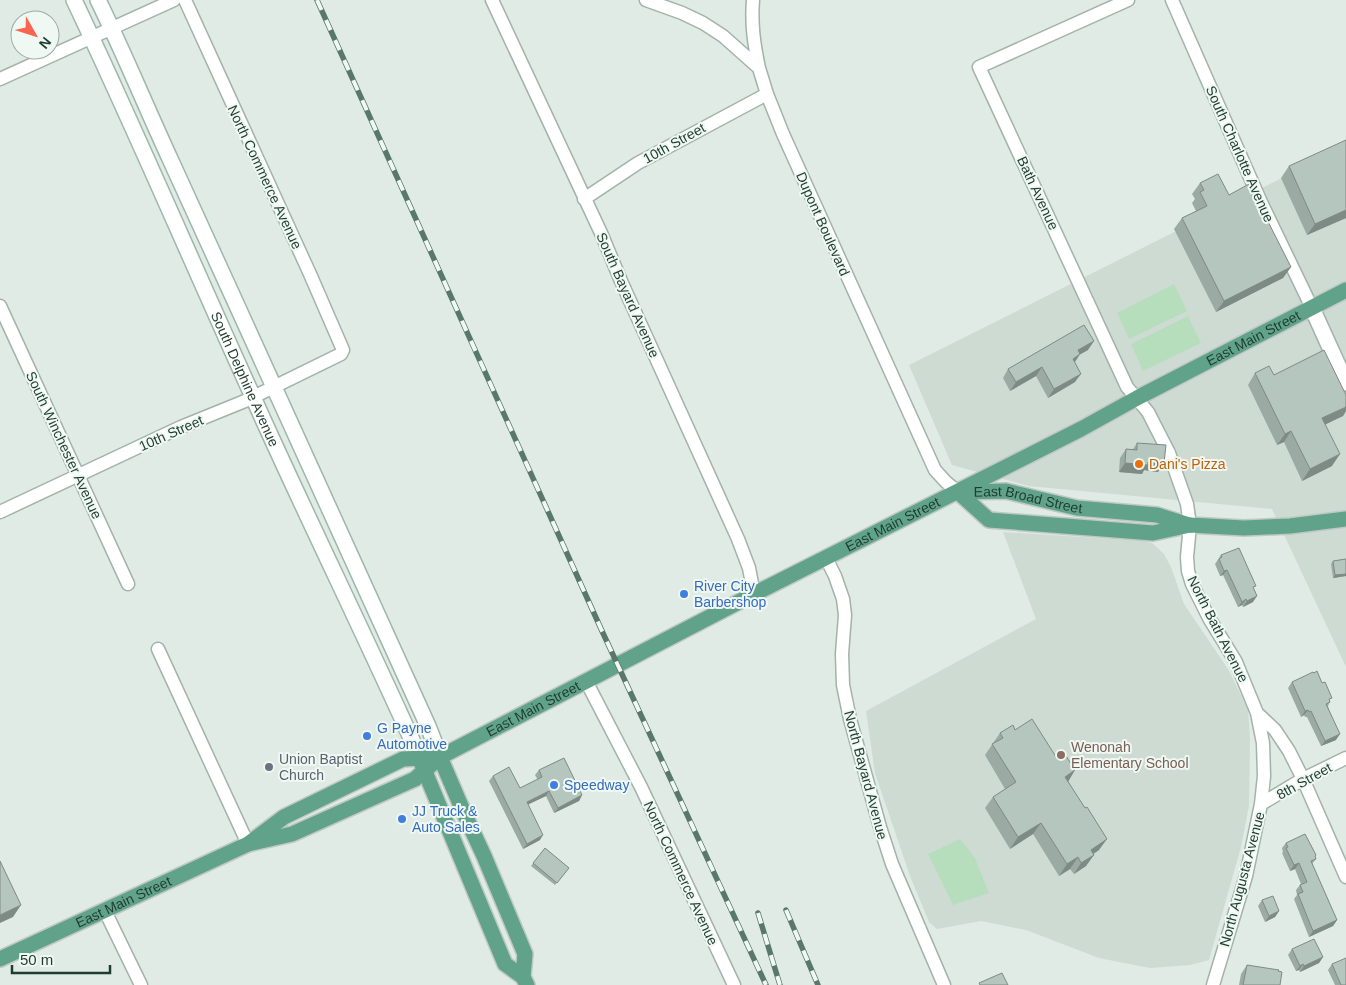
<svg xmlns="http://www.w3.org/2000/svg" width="1346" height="985" font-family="Helvetica,sans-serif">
<rect width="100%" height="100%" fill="#dfebe4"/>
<path fill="#cddbd3" d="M1346,146V667L1272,509L1029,486L952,465L909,365Z
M1003,532L1144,541L1152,543L1164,554L1171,567L1184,604L1228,669L1248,709L1250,738L1249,806L1241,847L1209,960L1190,965L1150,968L1099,958L1026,930L981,921L937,929L929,922L910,876L875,773L866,711L1036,619Z"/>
<path fill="#b6debc" d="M1174,284L1187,311L1129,339L1117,313Z
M1188,316L1201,343L1143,371L1131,344Z
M960,839L975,858L989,893L953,905L928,854Z"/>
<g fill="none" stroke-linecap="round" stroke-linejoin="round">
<defs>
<path id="minor" d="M492,0L601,233L621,281L738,539L749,568L754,594
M646,0L682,13L703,23L723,36L759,68L767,94L783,134L935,470L946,482L958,492
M753,0C751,24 754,44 759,68
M1128,0L979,67L1127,387L1148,412L1169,453L1187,504L1190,525L1187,557L1188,571L1192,584L1209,618L1236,662L1257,713L1275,730L1289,751L1303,779L1346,877
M1172,0L1260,200L1312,308
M0,79L174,0
M584,199L638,163L767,94
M0,306L128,584
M0,512L181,427L245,401L341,354L343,350L310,274L185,0
M826,558L835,576L843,599L845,615L842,654L843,685L850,719L880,827L892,864L944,985
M158,649L248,844
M586,681L641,787L734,985
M1261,804L1303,779L1346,758
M105,911L141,985
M1213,985L1246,876L1261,804L1264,776L1263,743L1257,713"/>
<path id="tertiary" d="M1312,308L1346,383"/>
<g id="secondary">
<path id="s1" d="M74,0C136,131 193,265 253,397C307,518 366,637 420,758"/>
<path d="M98,0C124,53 146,107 171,161C257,349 342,537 428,726L440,757"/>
</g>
<g id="primary">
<path d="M958,492L989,520L1153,533L1190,525L1244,528L1290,526L1346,519"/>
<path id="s2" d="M963,492L1006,491L1077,508L1157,515L1189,525"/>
<path d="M440,757L464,813L484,856L525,954L523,977L527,985"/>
<path d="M421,762L505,964L523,977"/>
<path id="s3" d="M248,844L292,834L415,779L440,757L754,594L1081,429L1137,398L1346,290"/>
<path id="s4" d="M0,959L248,844L284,817L403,759L440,757"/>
</g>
</defs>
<use href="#minor" stroke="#a2b3aa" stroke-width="15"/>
<use href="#tertiary" stroke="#a2b3aa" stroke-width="18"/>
<use href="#secondary" stroke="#9db7ab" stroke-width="18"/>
<use href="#primary" stroke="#c0c8c5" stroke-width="18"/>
<use href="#minor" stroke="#fff" stroke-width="12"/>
<use href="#tertiary" stroke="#fff" stroke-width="15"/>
<use href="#secondary" stroke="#fff" stroke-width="15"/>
<use href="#primary" stroke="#61a38a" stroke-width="15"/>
<defs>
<path id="rail" d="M317,0L602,631L766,985
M786,910L818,985
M758,913L780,985"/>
</defs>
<use href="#rail" stroke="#59786c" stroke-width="5.5"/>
<use href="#rail" stroke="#eff8f2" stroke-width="4" stroke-dasharray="11" stroke-linecap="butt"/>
</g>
<path fill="#9baaa3" d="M1289,166L1346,218L1307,235L1281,178Z
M1200,183L1229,195L1291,267L1283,278L1216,312L1174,229L1182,218L1196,211L1192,203L1195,199L1192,194Z
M1088,350L1080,354L1075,362V382L1048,398L1036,376L1010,391L1003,378L1008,369Z
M1255,373L1274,375L1346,395V411L1343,416L1325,424L1332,466L1302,481L1284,442L1277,445L1248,385Z
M1137,443L1158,472L1144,470L1142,474L1119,472L1120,458L1126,449H1133Z
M1221,555L1253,589V602L1243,607L1242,605L1238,607L1223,575L1220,576L1215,564Z
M1346,559V576L1333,578L1331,564L1333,561Z
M1292,682L1330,701L1328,706L1336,740L1321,746L1307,717H1305L1304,715L1301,717L1288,688Z
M1015,730L1068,781L1099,850L1093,854L1086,866L1074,874L1070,869L1059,876L1033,834L1010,849L985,808L993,797L1005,789L985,755L1000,733Z
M539,770L582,795L579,801L554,813L546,796L528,804L540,840L523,849L489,781L493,776L520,788L538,780L535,775Z
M1286,843L1315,857L1316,859L1312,864L1337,920L1333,926L1309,937L1294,899L1297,895L1296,890L1300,885L1301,884L1295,869L1290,871L1282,853L1283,852L1282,848Z
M545,848L569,868L555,885L531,866Z
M1262,900L1279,911L1275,917L1265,922L1258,906Z
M1292,949L1323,957L1319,963L1300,972L1299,970L1296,971L1288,955Z
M1332,964L1346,985H1335L1328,970Z
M1247,965L1278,971L1280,985H1239L1241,974Z"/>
<path fill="#7e8b84" d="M1346,210V218L1307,235L1315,224Z
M1291,267L1283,278L1216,312L1224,301Z
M1094,341L1088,350L1072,359L1078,350Z
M1080,354L1074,363L1073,359Z
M1042,367L1036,376L1010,391L1016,382Z
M1081,374L1075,382L1048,398L1054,389Z
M1346,407V411L1343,416L1314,430L1322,418Z
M1291,431L1284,442L1277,445L1285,434Z
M1340,454L1332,466L1302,481L1310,469Z
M1148,462L1164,463L1158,472L1144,470L1142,474L1119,472L1125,463Z
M1227,570L1223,575L1220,576L1224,571Z
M1346,574V576L1333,578L1335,575Z
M1257,596L1253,602L1243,607L1247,601Z
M1246,599L1242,605L1238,607L1242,602Z
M1308,710L1304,715L1301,717L1305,711Z
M1340,734L1336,740L1321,746L1325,741Z
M1075,770L1068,782L1065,777Z
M549,791L546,796L523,807L527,802Z
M582,795L579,801L554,813L558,808Z
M1041,823L1033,834L1010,849L1018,837Z
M543,835L540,840L523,849L527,844Z
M1107,839L1099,850L1083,861L1091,850Z
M1094,855L1086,866L1074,874L1081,863Z
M1078,857L1070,869L1059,876L1067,864Z
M1299,863L1295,869L1290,871L1294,865Z
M21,905L13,917L0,923V915Z
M1279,911L1275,917L1265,922L1269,916Z
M1337,920L1333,926L1309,937L1313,931Z
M1323,957L1319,963L1300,972L1304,966Z
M1303,964L1299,970L1296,971L1300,966Z"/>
<path fill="#b4c6bd" stroke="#7e8b84" d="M1346,140V210L1315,224L1289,166Z
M1218,174L1229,195L1249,184L1291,267L1224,301L1182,218L1207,206L1200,192L1204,190L1200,183Z
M1084,325L1094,341L1078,350L1080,354L1073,359L1081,374L1054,389L1042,367L1016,382L1008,369Z
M1324,350L1346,395V407L1322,418L1340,454L1310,469L1291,431L1285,434L1255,373L1269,366L1274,375Z
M1137,443L1166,445L1164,463L1148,462V465L1125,463L1126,449L1137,450Z
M1239,548L1256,586L1253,587L1257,596L1247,601L1246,599L1242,602L1227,570L1224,571L1219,559L1222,557L1221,555Z
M1346,559V574L1335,575L1333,561Z
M1317,671L1322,683L1325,682L1332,698L1329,699L1330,702L1326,704L1340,734L1325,741L1311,711L1309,712L1308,710L1305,711L1292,682L1313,672L1314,673Z
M1032,719L1058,760L1066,756L1075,770L1065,777L1085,808L1087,807L1107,839L1091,850L1094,855L1081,863L1078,857L1067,864L1041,823L1018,837L993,797L1016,782L992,744L1003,738L1000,733L1013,725L1015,730Z
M564,758L582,795L558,808L549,791L527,802L543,835L527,844L493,776L509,767L520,788L542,777L539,770Z
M1305,834L1316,855L1315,856L1316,859L1311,861L1337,920L1313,931L1298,894L1303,892L1300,885L1307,882L1299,863L1294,865L1286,848L1288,847L1286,843Z
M545,848L569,868L557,883L533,863Z
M0,861L21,905L0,915Z
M1273,896L1279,911L1269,916L1262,900Z
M1314,939L1323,957L1304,966L1303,964L1300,966L1292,949Z
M1346,958V985H1341L1332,964Z
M1247,965L1279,970L1278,971L1282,972L1280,985H1243Z
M1002,973L1008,985H980L979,983Z"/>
<circle fill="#e8710a" stroke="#eff8f2" stroke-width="2" cx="1139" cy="464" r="5"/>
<g fill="#3f7fe0" stroke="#eff8f2" stroke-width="2">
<circle cx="684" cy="594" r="5"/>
<circle cx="367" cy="736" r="5"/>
<circle cx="554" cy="785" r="5"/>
<circle cx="402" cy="819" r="5"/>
</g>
<circle fill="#8d6e63" stroke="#eff8f2" stroke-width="2" cx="1061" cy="755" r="5"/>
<circle fill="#6b7280" stroke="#eff8f2" stroke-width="2" cx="269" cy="767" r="5"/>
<g text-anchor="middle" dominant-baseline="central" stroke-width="4" stroke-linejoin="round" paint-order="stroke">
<g font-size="14" fill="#1f3c30" stroke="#eff8f2">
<text transform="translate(674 143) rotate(-29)">10th Street</text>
<text transform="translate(1240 154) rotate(66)">South Charlotte Avenue</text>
<text transform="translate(265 177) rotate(65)">North Commerce Avenue</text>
<text transform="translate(1038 193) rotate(65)">Bath Avenue</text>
<text transform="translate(823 224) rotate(66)">Dupont Boulevard</text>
<text transform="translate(628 295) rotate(66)">South Bayard Avenue</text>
<text stroke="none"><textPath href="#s3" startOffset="1128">East Main Street</textPath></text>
<text stroke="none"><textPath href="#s1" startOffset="416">South Delphine Avenue</textPath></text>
<text transform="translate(171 433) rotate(-24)">10th Street</text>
<text transform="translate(64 445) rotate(65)">South Winchester Avenue</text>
<text stroke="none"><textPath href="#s2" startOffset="66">East Broad Street</textPath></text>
<text stroke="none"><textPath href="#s3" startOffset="722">East Main Street</textPath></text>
<text transform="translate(1218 629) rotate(63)">North Bath Avenue</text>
<text stroke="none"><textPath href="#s3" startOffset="318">East Main Street</textPath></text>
<text transform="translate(866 775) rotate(75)">North Bayard Avenue</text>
<text transform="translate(1304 781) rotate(-29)">8th Street</text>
<text transform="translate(681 873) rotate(65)">North Commerce Avenue</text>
<text transform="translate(1242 879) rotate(-75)">North Augusta Avenue</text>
<text stroke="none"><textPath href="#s4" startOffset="136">East Main Street</textPath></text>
</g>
<g font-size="14" fill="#c56008" stroke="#eff8f2" text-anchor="start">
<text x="1149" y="464">Dani's Pizza</text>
</g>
<g font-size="14" fill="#366cbe" stroke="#eff8f2" text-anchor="start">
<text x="694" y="586">River City<tspan x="694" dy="16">Barbershop</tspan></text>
<text x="377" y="728">G Payne<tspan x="377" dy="16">Automotive</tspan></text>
<text x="564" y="785">Speedway</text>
<text x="412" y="811">JJ Truck &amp;<tspan x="412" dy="16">Auto Sales</tspan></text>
</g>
<g font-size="14" fill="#785e54" stroke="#eff8f2" text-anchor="start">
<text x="1071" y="747">Wenonah<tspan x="1071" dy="16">Elementary School</tspan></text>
</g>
<g font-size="14" fill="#5b616d" stroke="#eff8f2" text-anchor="start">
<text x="279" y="759">Union Baptist<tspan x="279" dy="16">Church</tspan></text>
</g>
</g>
<g transform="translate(35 35) rotate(129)"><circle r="24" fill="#eff8f2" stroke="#9cada4"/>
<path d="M0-4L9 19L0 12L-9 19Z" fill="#f9634f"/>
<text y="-8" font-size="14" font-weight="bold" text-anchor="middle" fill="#1f3c30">N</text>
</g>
<path d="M12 965v8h98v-8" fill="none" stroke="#1f3c30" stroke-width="2.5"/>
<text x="20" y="965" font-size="15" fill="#1f3c30" stroke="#eff8f2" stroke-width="4" paint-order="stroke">50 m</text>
</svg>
